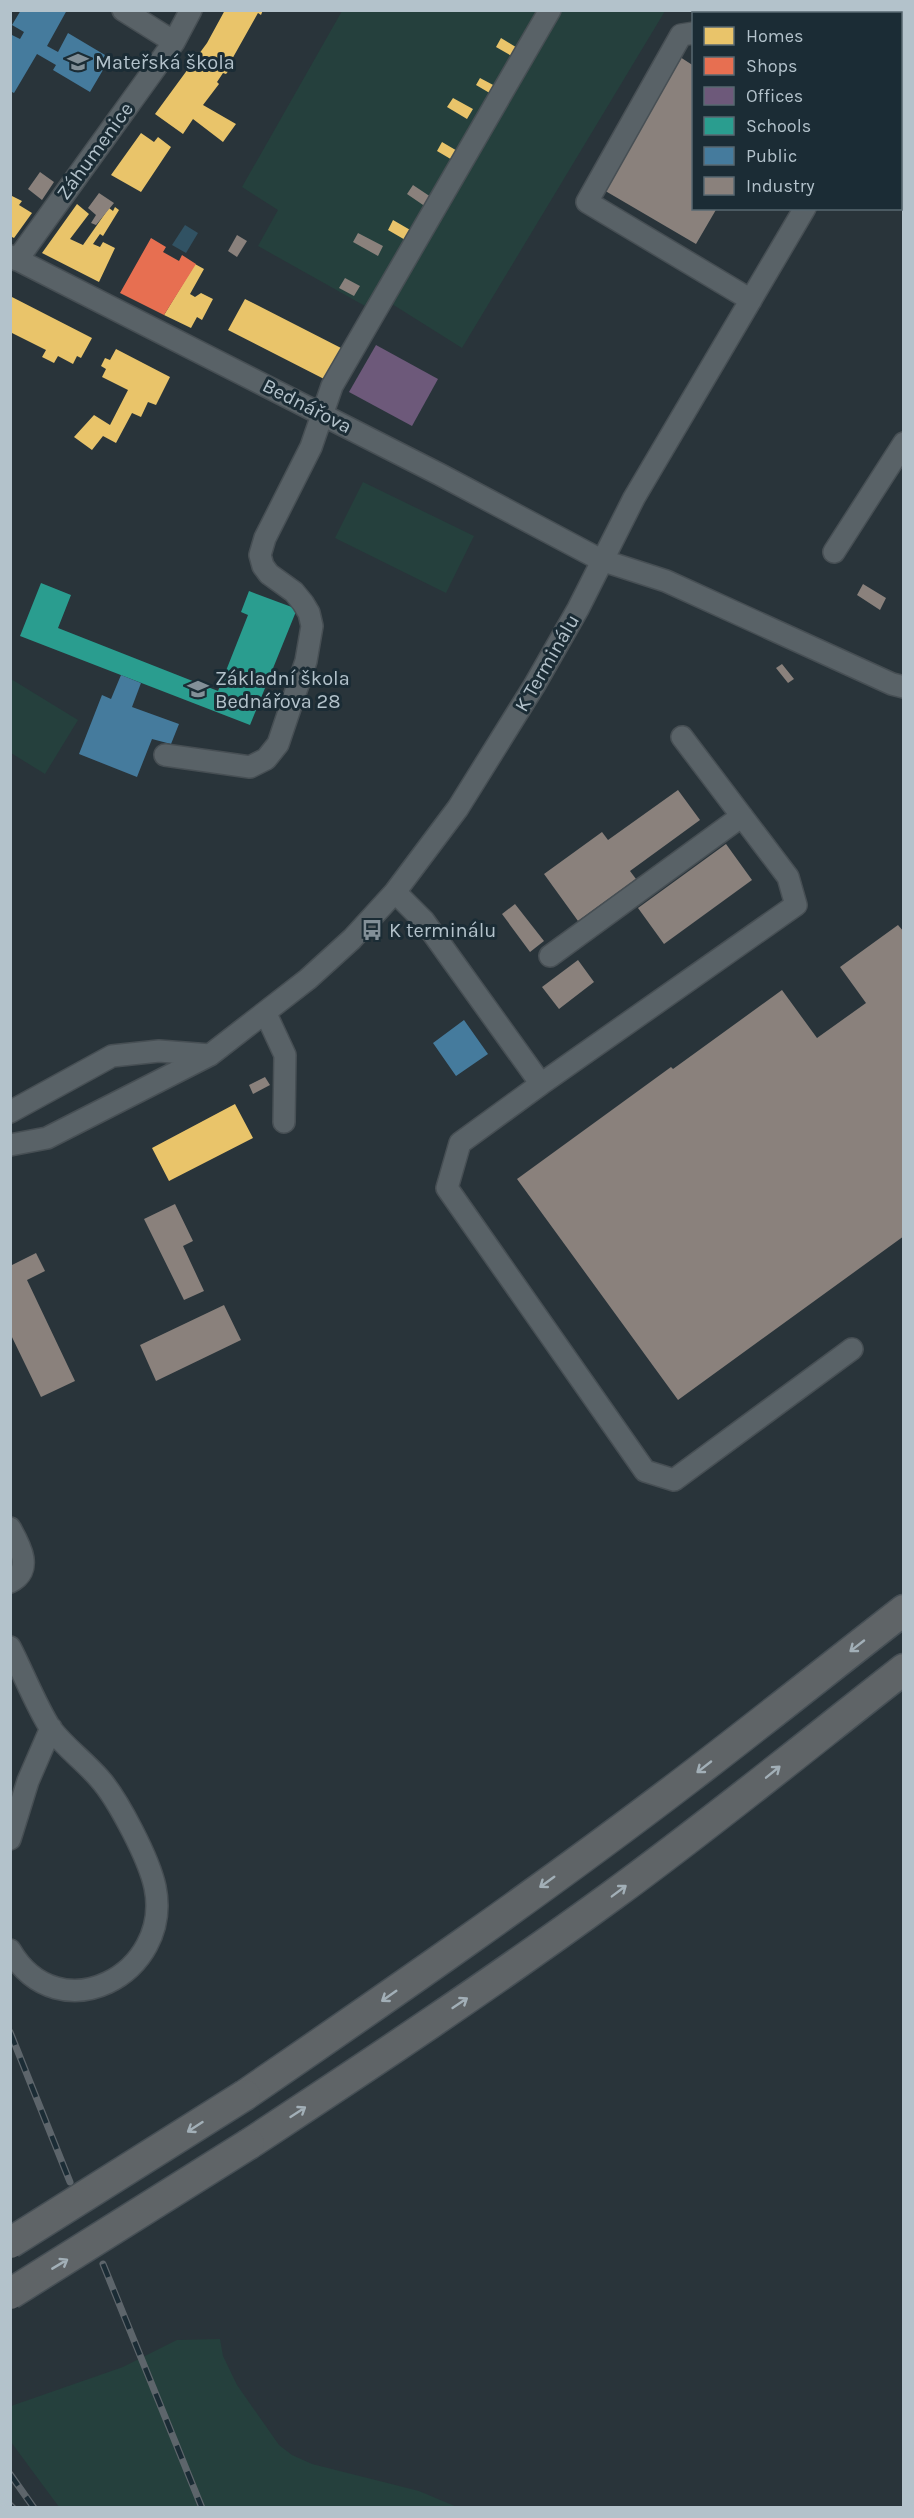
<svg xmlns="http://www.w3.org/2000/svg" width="914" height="2518" font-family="Karla,sans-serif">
<rect width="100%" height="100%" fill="#29343a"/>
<path fill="#25403d" d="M342,11H545L417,227L365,306L258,246L278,210L242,187Z
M561,11H665L462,348L392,304Z
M363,482L474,536L446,593L335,538Z
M11,679L78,720L45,774L11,753Z
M220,2339L223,2356L237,2385L279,2445L292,2455L312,2464L419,2491L457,2507H59L11,2442V2406L123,2367L177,2340Z"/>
<path fill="#315263" d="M185,225L198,233L186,253L172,245Z"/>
<path fill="#e9c46a" d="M225,10H263L261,15L258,13L231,61L234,64L226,74L223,73L217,82L219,84L203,105L236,124L223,142L193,119L183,134L155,114L207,43Z
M501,38L519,49L515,58L496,47Z
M480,78L497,87L493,95L476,85Z
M453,98L473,109L467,119L447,107Z
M141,133L154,142L158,137L171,147L141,192L111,175Z
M442,142L459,152L454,161L437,151Z
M10,195L22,201L19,205L32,213L14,238L10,236Z
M77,204L89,214L70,239L83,245L109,208L113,211L115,207L119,210L103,236L100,234L93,244L100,247L103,242L115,248L99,282L42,253Z
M393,220L412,231L407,241L388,230Z
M195,264L204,269L190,294L195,297L201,293L213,299L202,320L197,317L191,328L164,315Z
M10,296L92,338L81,358L77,356L73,364L58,356L54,363L42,357L46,350L10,332Z
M245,299L343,349L326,380L228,330Z
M116,349L170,377L156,405L148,402L141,417L132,413L116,443L103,436L92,450L74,437L94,415L110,425L128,390L102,377L106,369L101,366L105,358L110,360Z
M235,1104L253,1138L169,1181L152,1148Z"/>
<path fill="#e76f51" d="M151,238L166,247L163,252L179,261L182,255L196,264L164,315L120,293Z"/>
<path fill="#6d597a" d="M376,345L438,379L412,426L349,392Z"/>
<path fill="#2a9d8f" d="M41,583L71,595L58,628L218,691L248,615L241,612L249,591L297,609L250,725L20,636Z"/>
<path fill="#457b9d" d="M21,10H67L47,46L58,52L68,33L110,58L90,92L53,70L56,65L37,54L14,93L10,91V34L20,39L24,32L12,25Z
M121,675L141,683L132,707L179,724L171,744L152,739L137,777L79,754L102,695L111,699Z
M464,1020L488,1054L456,1076L433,1043Z"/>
<path fill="#8a817c" d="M680,57L694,66V208H717L696,244L602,189Z
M40,172L54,182L42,200L28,189Z
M413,185L431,197L426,207L407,194Z
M99,193L114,203L96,225L91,223L96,215L88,208Z
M358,233L383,246L378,256L353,242Z
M237,235L247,241L237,257L228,251Z
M345,278L360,286L354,296L339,288Z
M863,584L886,598L880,610L857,595Z
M782,664L794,679L788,683L776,668Z
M678,790L700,820L630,871L636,879L578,921L544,874L602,832L608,840Z
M726,844L752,880L664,944L638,908Z
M515,904L544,941L530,952L502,914Z
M898,925L904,932V1236L678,1400L517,1179L671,1067L673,1069L782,990L817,1038L866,1003L840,967Z
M578,960L594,982L559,1009L542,987Z
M265,1077L270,1085L253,1094L249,1085Z
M175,1204L193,1241L183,1246L204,1291L184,1300L144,1219Z
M36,1253L45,1271L27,1280L75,1381L41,1397L10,1333V1261L12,1265Z
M224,1305L241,1340L156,1381L140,1345Z"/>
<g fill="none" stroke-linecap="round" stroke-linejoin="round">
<defs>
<path id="minor" d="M123,10L174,42
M694,33L681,35L587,202L751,300
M900,46L904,41
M10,256L439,474L601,560L666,581L892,684L904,687
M17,260L174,42L191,10
M834,552L904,443
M165,755L250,767L266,759L278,744L306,661L312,626L309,613L303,603L294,592L269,574L263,566L260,555L265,538L311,447L332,386L550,10
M395,892L424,921L541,1084L796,905L788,877L682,737
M550,956L742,816
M266,1014L285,1055L284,1122
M541,1084L460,1143L447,1188L645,1471L674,1480L852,1349
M10,1112L112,1056L159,1051L210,1055
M10,1145L47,1138L210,1055L308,979L352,939L395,892L458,808L534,686L578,609L634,498L805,208
M10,1528C20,1546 34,1570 10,1582
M10,1647C22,1670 37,1708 51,1729C65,1747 84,1761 99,1778C118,1799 149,1859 155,1887C173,1974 59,2034 10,1950
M10,1839L28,1781L51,1728"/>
<path id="highway" d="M245,2095C395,1992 544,1889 689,1778C761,1723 832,1666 904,1610
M249,2144C372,2063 494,1982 613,1895C712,1823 807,1745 904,1669"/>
</defs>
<use href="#minor" stroke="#474f54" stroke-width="24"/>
<use href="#highway" stroke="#464f55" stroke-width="33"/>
<use href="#minor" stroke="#596267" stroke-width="21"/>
<use href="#highway" stroke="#5f6467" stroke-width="30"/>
<defs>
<path id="rail" d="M10,2032L70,2182
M103,2264L202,2508
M10,2474L34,2508
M10,2505L13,2508"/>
</defs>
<use href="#rail" stroke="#5d656b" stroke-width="7"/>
<use href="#rail" stroke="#1b2c35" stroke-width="4.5" stroke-dasharray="14" stroke-linecap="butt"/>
<defs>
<path id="highway-bridge" d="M10,2243L245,2095
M10,2294L249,2144"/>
</defs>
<use href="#highway-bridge" stroke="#464f55" stroke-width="33" stroke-linecap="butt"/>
<use href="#highway-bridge" stroke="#5f6467" stroke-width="30"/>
</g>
<defs><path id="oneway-shaft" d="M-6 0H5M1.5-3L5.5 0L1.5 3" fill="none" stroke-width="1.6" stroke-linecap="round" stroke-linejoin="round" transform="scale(1.5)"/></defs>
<g stroke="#a2afb7">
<use href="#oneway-shaft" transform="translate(857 1646) rotate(142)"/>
<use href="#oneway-shaft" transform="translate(704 1767) rotate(142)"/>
<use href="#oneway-shaft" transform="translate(773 1772) rotate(-39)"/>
<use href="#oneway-shaft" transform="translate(547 1882) rotate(144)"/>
<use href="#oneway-shaft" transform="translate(619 1891) rotate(-37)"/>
<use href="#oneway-shaft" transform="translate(389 1996) rotate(145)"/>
<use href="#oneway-shaft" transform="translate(460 2003) rotate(-34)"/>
<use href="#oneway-shaft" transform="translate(298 2112) rotate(-33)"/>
<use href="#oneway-shaft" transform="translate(195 2127) rotate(147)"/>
<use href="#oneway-shaft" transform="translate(60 2264) rotate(-31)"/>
</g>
<defs>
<symbol id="school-bare" viewBox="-9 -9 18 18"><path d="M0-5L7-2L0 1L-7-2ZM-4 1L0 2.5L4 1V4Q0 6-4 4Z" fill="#839098" stroke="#1b2c35" stroke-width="2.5" paint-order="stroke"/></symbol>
<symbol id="bus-bare" viewBox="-9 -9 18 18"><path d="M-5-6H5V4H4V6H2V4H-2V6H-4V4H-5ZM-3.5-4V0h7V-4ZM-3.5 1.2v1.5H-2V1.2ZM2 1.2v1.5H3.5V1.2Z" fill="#839098" stroke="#1b2c35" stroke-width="2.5" paint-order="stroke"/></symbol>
</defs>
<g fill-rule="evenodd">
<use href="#school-bare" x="63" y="47" width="30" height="30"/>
<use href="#school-bare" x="183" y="674" width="30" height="30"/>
<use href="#bus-bare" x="357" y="915" width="30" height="30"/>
</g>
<g text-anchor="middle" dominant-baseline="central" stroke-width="6" stroke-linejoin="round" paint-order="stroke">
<g font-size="20" fill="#b3c2cb" stroke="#1b2c35" text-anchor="start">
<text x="95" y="62">Mateřská škola</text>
<text x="215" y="678">Základní škola<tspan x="215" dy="23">Bednářova 28</tspan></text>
<text x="389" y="930">K terminálu</text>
</g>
<g font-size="20" fill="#b3c2cb" stroke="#1b2c35">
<text transform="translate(95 151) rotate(-54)">Záhumenice</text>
<text transform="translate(307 406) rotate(27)">Bednářova</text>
<text transform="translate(547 663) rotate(-60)">K Terminálu</text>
</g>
</g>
<rect width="914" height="2518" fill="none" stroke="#b3c2cb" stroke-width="24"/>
<rect x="692" y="12" width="210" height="198" fill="#1b2c35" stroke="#586871" stroke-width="1.5"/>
<rect x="704" y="27" width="30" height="18" fill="#e9c46a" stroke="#586871" stroke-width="1.5"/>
<text x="746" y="42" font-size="18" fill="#b3c2cb">Homes</text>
<rect x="704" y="57" width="30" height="18" fill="#e76f51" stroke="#586871" stroke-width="1.5"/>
<text x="746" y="72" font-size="18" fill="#b3c2cb">Shops</text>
<rect x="704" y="87" width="30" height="18" fill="#6d597a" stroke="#586871" stroke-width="1.5"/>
<text x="746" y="102" font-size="18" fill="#b3c2cb">Offices</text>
<rect x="704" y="117" width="30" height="18" fill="#2a9d8f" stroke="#586871" stroke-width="1.5"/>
<text x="746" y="132" font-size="18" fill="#b3c2cb">Schools</text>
<rect x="704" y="147" width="30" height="18" fill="#457b9d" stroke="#586871" stroke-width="1.5"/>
<text x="746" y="162" font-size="18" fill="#b3c2cb">Public</text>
<rect x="704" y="177" width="30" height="18" fill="#8a817c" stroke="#586871" stroke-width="1.5"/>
<text x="746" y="192" font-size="18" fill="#b3c2cb">Industry</text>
</svg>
